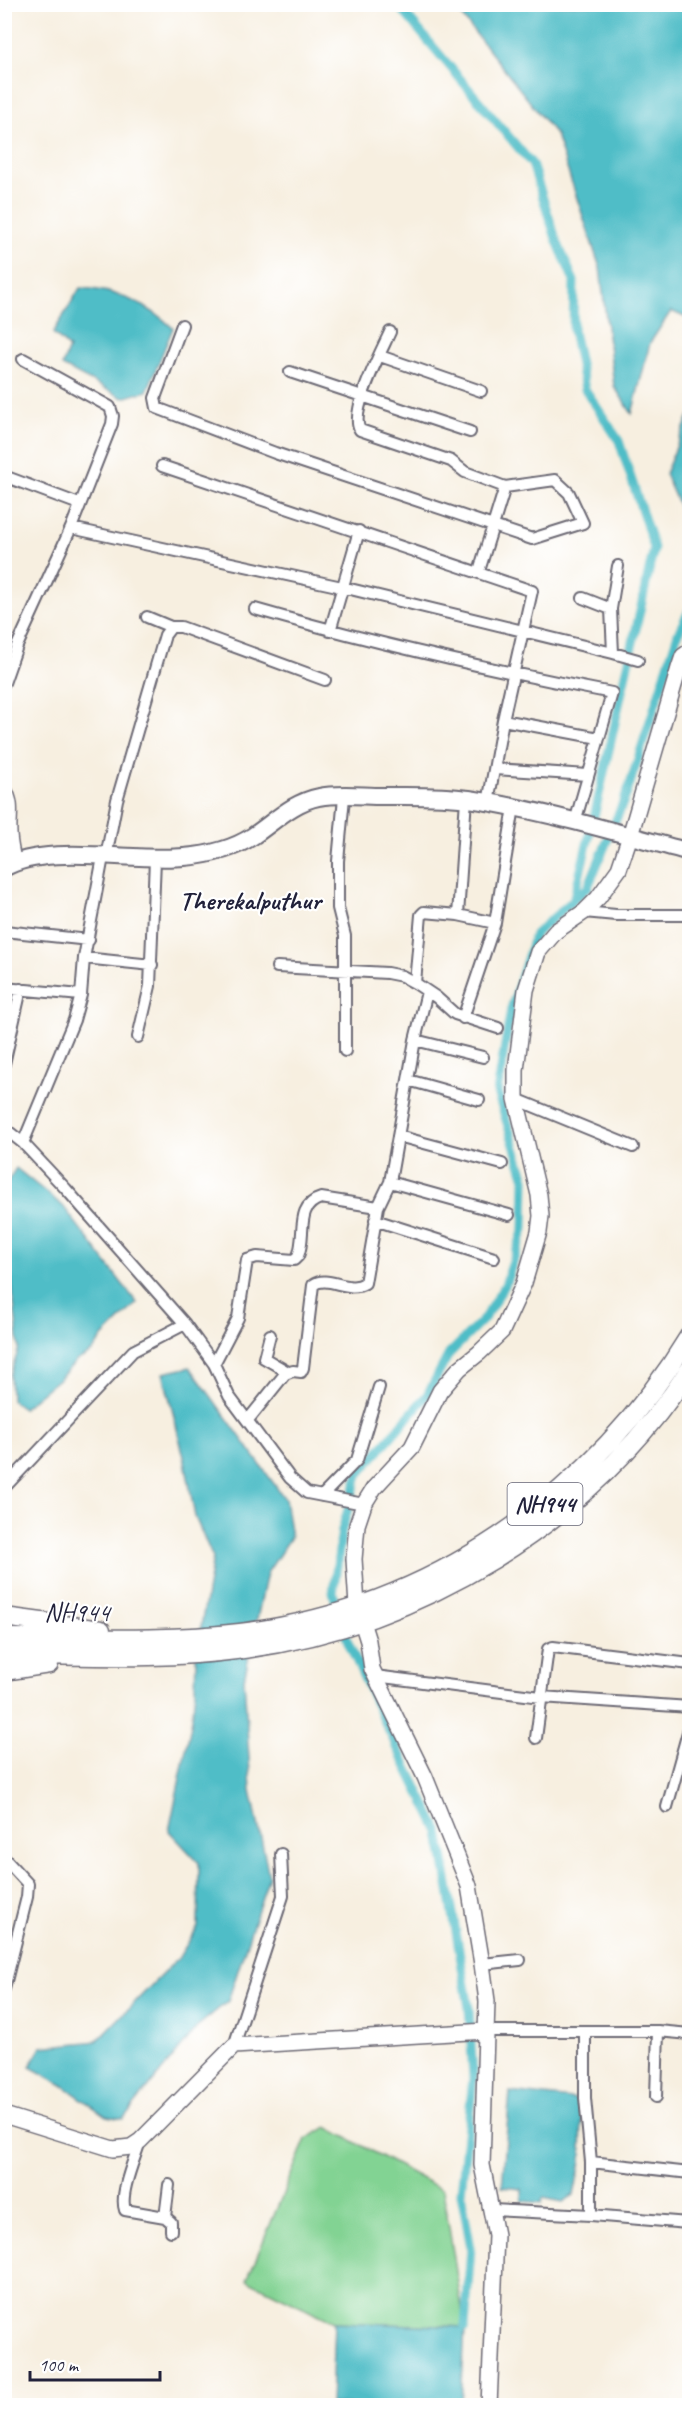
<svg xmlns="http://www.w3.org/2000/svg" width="694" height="2410" font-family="Caveat,sans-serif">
<rect width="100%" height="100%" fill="#fff"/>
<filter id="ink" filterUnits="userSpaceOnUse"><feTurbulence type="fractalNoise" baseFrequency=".0167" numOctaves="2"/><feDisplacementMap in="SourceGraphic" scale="12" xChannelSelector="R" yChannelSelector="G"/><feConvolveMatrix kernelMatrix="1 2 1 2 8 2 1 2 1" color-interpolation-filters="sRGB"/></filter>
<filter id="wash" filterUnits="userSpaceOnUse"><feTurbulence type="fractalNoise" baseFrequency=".008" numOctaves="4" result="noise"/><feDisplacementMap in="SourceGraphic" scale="24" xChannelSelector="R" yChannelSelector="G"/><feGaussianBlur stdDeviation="1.35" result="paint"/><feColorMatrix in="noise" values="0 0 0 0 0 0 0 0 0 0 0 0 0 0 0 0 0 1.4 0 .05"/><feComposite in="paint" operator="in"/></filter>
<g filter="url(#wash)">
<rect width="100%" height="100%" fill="#f7efe0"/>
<path fill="#82d393" stroke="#527a67" stroke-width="1.5" d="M327,2127L443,2190L465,2327L334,2322L247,2280L306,2139Z"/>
<path fill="#4fbdc7" stroke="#387081" stroke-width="1.5" d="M453,5H689V319L671,311L650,343L632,414L614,386L600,268L556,135Z
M80,288C114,289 149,305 173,328L147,391L123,398L62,366L69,348L53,333Z
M689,416H690L689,617L682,513L665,474Z
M16,1168L63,1206L137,1303L102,1338L92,1352L76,1361L61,1377L23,1408L11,1400L10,1375L19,1348L10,1267L5,1244L4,1202L7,1182Z
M190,1367L285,1499L291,1537L267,1573L244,1679L251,1790L269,1876L228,2001L199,2025L123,2119L106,2116L61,2084L30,2067L41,2047L97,2041L179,1957L198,1927L199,1863L169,1831L191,1725L195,1692L196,1656L213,1558L195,1517L185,1461L163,1373Z
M510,2092L580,2100L582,2106L581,2162L574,2195L563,2202L543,2198L542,2203L522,2201V2189L502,2187Z
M334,2322L465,2327L461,2405H331Z"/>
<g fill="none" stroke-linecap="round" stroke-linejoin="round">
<path stroke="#4fbdc7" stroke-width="9" d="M397,4L532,164L556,239L574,281L573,330L585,389L619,441L654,548L597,804L573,901
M465,2327L471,2248L461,2193L473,2078L469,2008L439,1832L378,1709L348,1642L333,1593L342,1530L358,1475L427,1395L449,1354L483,1320L505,1285L524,1229L525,1179L497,1092L511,1009L535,934L588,887L627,793L678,633L689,611"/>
</g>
</g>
<g filter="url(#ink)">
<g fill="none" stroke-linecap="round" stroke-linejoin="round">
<defs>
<path id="street" d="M182,325L155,398L157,408L275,453L532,539L583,523L569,493L555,480L505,487L465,472L451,461L360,430C349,412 381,352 390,332
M380,356L481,391
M290,372L470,432
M162,466L532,591L503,720L488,803
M4,476L79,504
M71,528L342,587L613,653L611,609L618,566
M479,571L505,487
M583,598L611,609
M255,609C373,643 492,670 612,693L575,822
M147,617L171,627
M330,631L359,531
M613,653L638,660
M4,683L17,646L71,528L112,424L113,416L110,407L23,359
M503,720L599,738
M495,769L588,775
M344,797L338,861V908L345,936V1051
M466,799L458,915L495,923
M106,857L117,800L165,635L171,627H181L325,680
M584,912L616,915H690
M458,915L424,912L421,915L415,983L436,997L455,1014L498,1028
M4,931L89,940
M84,958L152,965
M277,967L387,973L402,976L415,983
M4,988L81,995
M463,1018L495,923L514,807
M138,1037L150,986L155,859
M415,1040L483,1057
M4,1064L21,989
M408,1080L479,1100
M516,1099L633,1147
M4,1128L23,1143L66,1189L185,1324L214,1364L229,1396L290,1478L307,1493L364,1504
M398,1136L502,1164
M23,1143L74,1020L81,995L84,958L103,857
M390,1182L509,1215
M375,1220L494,1258
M270,1335L264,1358L288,1372
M214,1364L238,1318L247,1260L257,1257L294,1260L298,1256C307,1235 294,1206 321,1198L378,1207
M248,1420L285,1374L293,1371L301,1372L303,1368L313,1285C328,1274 348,1294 365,1283L378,1207L390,1182L415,1040L427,992
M4,1488L133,1351L185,1324
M322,1496L357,1460L379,1387
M375,1676L541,1697L690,1707
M536,1738L548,1649L553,1647L690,1664
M667,1807L690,1725
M4,1858L28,1884L27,1897L4,1989
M482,1964L520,1960
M486,2031H658L690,2034
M585,2031V2098L591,2162V2215
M234,2046L283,1896L281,1854
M656,2097L658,2031
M140,2141C135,2158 119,2194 125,2210L165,2217L171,2222V2231
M591,2162L690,2173
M493,2210L591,2215L688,2223L690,2204
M165,2217L169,2185"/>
<path id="secondary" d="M4,790C13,804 8,818 9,833C9,843 12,853 13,862
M357,1606L354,1559L357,1525L364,1504L374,1488L412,1447L440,1391L459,1369L479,1353L502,1331L524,1283L539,1232L541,1216L539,1195L516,1099V1070L526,990L538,952L556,931L584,912L598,898L619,869L630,836L679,668L683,656L690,651
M362,1622L368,1641L372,1669L425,1777L469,1886L482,1964L487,2001L482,2165L496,2235L489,2406
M4,2115L113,2149L131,2147L140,2141L234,2046L486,2031"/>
<path id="primary" d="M4,868C46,843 133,862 184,857C208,855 232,850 253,836C274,822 293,802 319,797C337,793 363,796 382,796C411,796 440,795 469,799C542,810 618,833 690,852"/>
<path id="highway" d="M4,1617L101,1630
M4,1638C83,1638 162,1642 240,1633C429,1610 592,1497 690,1335
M4,1655C81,1655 160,1660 236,1650C419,1627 589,1524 690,1369
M4,1671L49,1664"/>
</defs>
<use href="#street" stroke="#6d6a75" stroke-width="14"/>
<use href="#secondary" stroke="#6d6a75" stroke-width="18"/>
<use href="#primary" stroke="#6d6a75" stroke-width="20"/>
<use href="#highway" stroke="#6d6a75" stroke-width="21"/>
<use href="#street" stroke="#fff" stroke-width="10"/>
<use href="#secondary" stroke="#fff" stroke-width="15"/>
<use href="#primary" stroke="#fff" stroke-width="16"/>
<use href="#highway" stroke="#fff" stroke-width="18"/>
</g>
</g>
<g text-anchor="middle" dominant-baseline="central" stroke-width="4.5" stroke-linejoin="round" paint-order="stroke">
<rect fill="#fff" stroke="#646476" stroke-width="1.5" x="507.5" y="1483" width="75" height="42" rx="4.5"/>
<g font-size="24" font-weight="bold" fill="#22223b">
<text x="545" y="1504">NH944</text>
</g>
<g font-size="26" fill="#22223b" stroke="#fff">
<text x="77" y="1612">NH944</text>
</g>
<g font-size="27" font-weight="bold" fill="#22223b" stroke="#fff">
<text x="250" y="900">Therekalputhur</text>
</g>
</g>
<rect width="694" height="2410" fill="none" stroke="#fff" stroke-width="24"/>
<path d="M30 2371v9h130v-9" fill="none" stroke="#22223b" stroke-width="3"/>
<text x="39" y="2371" font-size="18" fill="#22223b" stroke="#ffffff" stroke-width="4.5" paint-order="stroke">100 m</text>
</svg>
